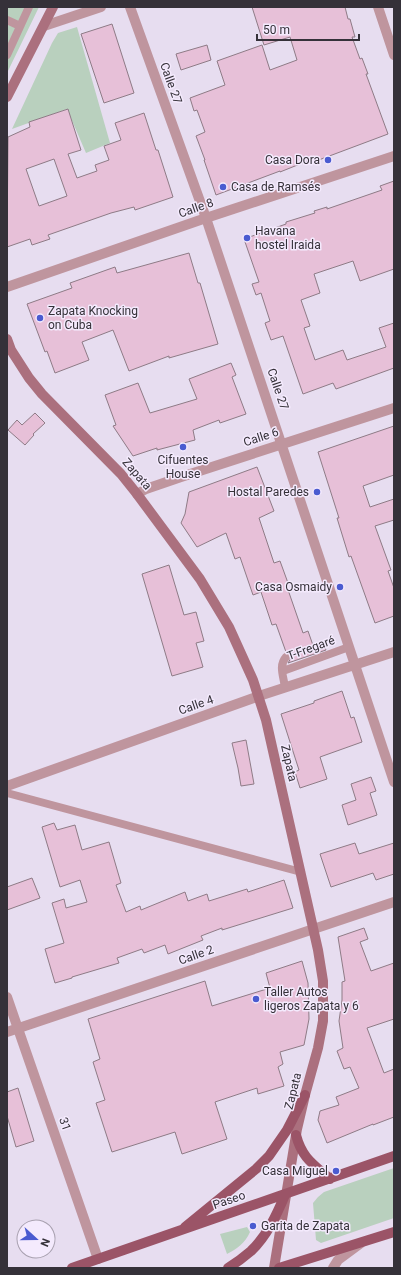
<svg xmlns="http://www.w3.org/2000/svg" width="401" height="1275" font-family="Roboto,sans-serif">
<rect width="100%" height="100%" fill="#e7ddf0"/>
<path fill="#b9d0be" d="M7,7H39L7,73Z
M77,27L110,143L86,153L67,109L12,129L52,43L58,33Z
M394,1168V1218L321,1243L316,1240L313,1203L318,1197L324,1192Z
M247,1227L250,1232C245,1243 237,1249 227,1254L220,1234Z"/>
<path fill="#e7c0d8" stroke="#8e7b86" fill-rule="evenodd" d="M252,7H345L348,19H350L355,37H352L360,59L362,58L368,74H366L388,134L316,161L315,158L280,172V171L216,195L204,160H205L196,136L205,132L197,110L194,111L190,98L225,85L217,61L262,45L270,70L297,60L290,37L264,45Z
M112,24L134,93L104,103L81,34Z
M207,45L211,60L181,70L176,54Z
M68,109L81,150L68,154L77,178L97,171L95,165L109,160L104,146L121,140L115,123L144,113L156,150H158L173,197L135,210L134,207L111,213L48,235L50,239L32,245L30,239L7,247L8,137L30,127L29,122ZM54,159L67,196L39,206L26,169Z
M394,181V269L360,281L353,261L314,274L320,293L301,300L310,326L304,328L315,360L343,350L347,360L386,347L379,328L394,323V368L336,389L333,383L303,394L283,336L271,340L265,323L270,321L261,293L256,295L252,284L259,282L244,239L286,224V222L315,213L314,211L327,207V209L382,190L380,186Z
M189,253L198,283H200L218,344L169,358V356L129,371L113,330L82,342L89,360L55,373L47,351L45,352L27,304L72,288L70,283L115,267L117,273Z
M231,363L236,375L232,377L246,414L220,423L219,420L193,430L195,440L157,450V448L133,456L113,426L116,425L105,395L138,383L150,413L197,399L189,379Z
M35,413L45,423L33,434L34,435L25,445L8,430L17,420L22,425Z
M394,426V475L363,486L370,507L394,499V520L375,526L391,570L388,571L394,588V616L375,623L351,556L349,557L337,518H339L318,452Z
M257,467L274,511L259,518L274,563L280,561L288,583L286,584L303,633L308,631L315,651L325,648L326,650L288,663L291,658V655L289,652H286L276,624L272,625L261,592L253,595L240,557L235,559L226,533L197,547L181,523L185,514L189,492Z
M169,565L184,615L196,612L204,641L196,643L203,667L172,676L142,574Z
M342,691L351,718L354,717L362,742L320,757L327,779L300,788L295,772L299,770L281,714L314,703V701Z
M246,740L254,784L241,786L238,768L232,743Z
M371,777L376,791L370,793L377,815L348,825L342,805L356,800L351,784Z
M54,823L57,830L75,825L82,850L109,842L121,883L116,885L126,912L140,906L141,910L185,892L188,901L207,894L209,901L247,889L248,892L284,880L293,908L222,930V928L201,936L203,940L168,954L165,945L144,953L142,949L117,958L119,963L72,977V978L55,983L45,949L64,943L52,903L64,899L66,908L87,902L80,880L60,887L42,827Z
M355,843L359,854L394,843V874L376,880L373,873L331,887L320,854Z
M32,878L40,898L7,910V887Z
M364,928L368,939L360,942L371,971L394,963V1019L367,1028L384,1073L394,1069V1117L373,1125V1124L327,1143L318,1120L320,1111L339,1105L336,1097L359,1088L350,1067L344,1069L337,1051L343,1048L339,1021L342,1000V982L345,981L338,937Z
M302,961L308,983L309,1019L304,1045L280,1052L283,1064L278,1067L284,1086L258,1094L257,1088L215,1102L227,1139L182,1154L175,1132L112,1152L96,1103L105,1100L93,1062L100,1059L88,1019L205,981L212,1006L270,988L266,973Z
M18,1088L34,1141L16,1147L7,1116V1092Z"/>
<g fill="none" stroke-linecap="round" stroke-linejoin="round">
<path stroke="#bf959e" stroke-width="8" d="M7,20L20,26
M7,55L29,7
M283,671L349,647
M285,688C284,677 278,666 286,657
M7,793L301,872"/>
<path stroke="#bf959e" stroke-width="10" d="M130,7L206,218L394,782
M378,7L394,55
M44,26L101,7
M7,287L206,218L394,156
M137,494L146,489L181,477L394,408
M7,786L259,696L394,652
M7,997L98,1259
M7,1032L394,902
M333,1268L338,1260L361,1243"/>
<path stroke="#ab707e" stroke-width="10" d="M7,97L53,7
M7,339L11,350L29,378L42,394L121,474L137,494L200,579L229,627L253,680L266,720L318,950L323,981V1021L318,1048L305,1095L297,1129L274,1268"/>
<path stroke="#9b5467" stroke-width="10" d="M296,1135C302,1158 313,1164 330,1179
M185,1227L256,1169L269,1156L287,1130L305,1095
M72,1268L394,1156
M228,1268C236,1263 244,1257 251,1251C267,1236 277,1214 285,1195
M279,1268L394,1232"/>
</g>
<g fill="#4a5bd0" stroke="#f4eafd" stroke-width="1.5">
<circle cx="328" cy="160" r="4"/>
<circle cx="223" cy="187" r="4"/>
<circle cx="247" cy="238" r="4"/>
<circle cx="40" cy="318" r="4"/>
<circle cx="183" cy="447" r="4"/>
<circle cx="317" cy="492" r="4"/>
<circle cx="340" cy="587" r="4"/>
<circle cx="256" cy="999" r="4"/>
<circle cx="336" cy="1171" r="4"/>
<circle cx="253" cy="1226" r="4"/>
</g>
<g text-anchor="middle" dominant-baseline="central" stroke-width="3" stroke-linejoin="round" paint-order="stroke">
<g font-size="12" fill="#353139" stroke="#f4eafd">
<text transform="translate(171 83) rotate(70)">Calle 27</text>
<text transform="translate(196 208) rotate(-19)">Calle 8</text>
<text transform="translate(278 389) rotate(71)">Calle 27</text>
<text transform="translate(261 437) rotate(-18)">Calle 6</text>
<text transform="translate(137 474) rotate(49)">Zapata</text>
<text transform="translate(311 648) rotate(-20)">T-Fregaré</text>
<text transform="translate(196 705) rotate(-19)">Calle 4</text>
<text transform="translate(289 763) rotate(77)">Zapata</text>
<text transform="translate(196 955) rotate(-19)">Calle 2</text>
<text transform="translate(293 1091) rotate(-76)">Zapata</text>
<text transform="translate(65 1124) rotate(71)">31</text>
<text transform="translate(229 1200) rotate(-19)">Paseo</text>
</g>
<g font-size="12" fill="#353139" stroke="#f4eafd" text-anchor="start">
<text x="320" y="160" text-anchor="end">Casa Dora</text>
<text x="231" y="187">Casa de Ramsés</text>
<text x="255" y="231">Havana<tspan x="255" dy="14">hostel Iraida</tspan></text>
<text x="48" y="311">Zapata Knocking<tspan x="48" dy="14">on Cuba</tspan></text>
<text x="183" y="460" text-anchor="middle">Cifuentes<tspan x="183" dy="14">House</tspan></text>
<text x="309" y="492" text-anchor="end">Hostal Paredes</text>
<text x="332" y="587" text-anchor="end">Casa Osmaidy</text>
<text x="264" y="992">Taller Autos<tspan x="264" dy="14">ligeros Zapata y 6</tspan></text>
<text x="328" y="1171" text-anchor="end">Casa Miguel</text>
<text x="261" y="1226">Garita de Zapata</text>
</g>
</g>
<rect width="401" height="1275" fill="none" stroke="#353139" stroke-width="16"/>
<g transform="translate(36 1239) rotate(111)"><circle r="19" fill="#f4eafd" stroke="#a8a0af"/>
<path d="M0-3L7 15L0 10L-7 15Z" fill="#4a5bd0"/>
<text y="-6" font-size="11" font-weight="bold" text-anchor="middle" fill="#353139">N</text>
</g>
<path d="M257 34v6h102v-6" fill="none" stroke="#353139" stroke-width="2"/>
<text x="263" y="34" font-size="12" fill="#353139" stroke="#f4eafd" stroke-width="3" paint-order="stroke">50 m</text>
</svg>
